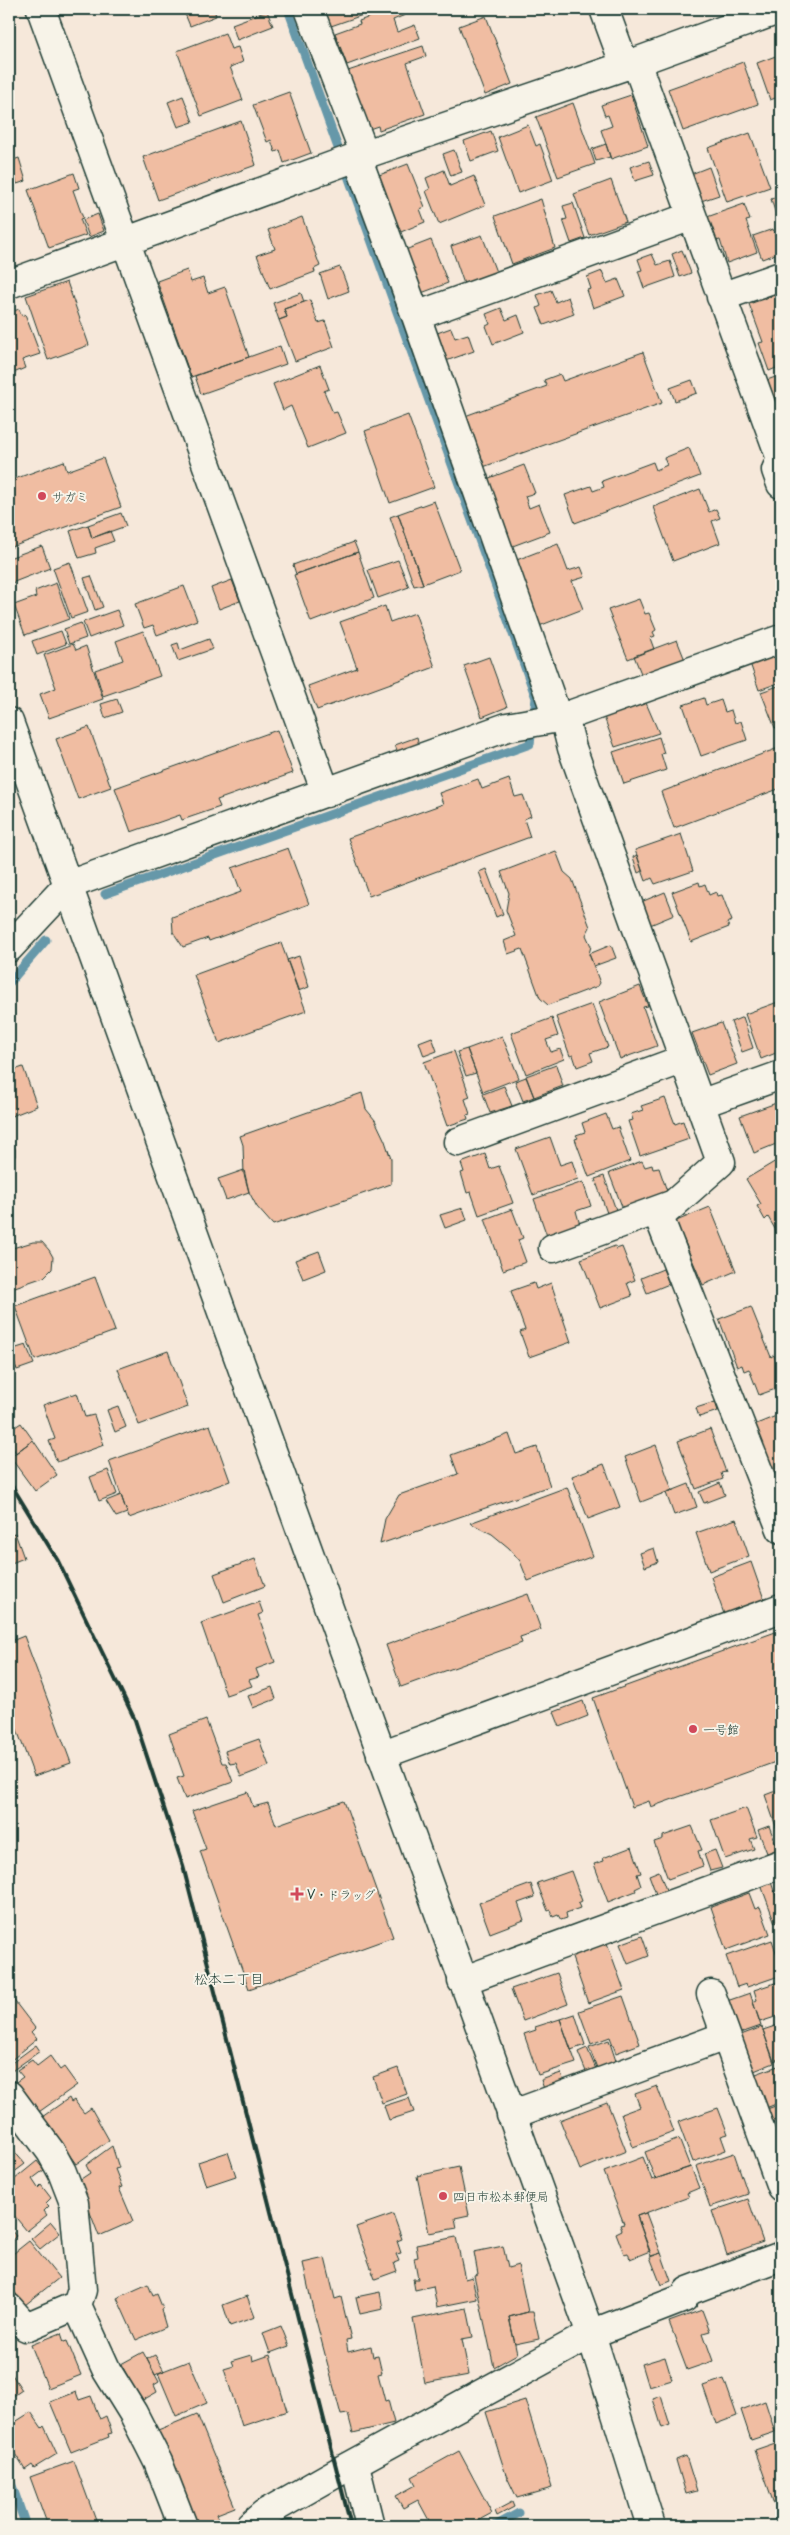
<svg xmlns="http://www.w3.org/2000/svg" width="790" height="2535" font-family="'Playpen Sans','Klee One',sans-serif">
<rect width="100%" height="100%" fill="#f6e8da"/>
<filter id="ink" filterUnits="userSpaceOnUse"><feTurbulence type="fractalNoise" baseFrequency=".02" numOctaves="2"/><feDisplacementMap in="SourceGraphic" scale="10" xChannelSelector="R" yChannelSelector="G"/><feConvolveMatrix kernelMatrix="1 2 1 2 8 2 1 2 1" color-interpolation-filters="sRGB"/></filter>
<g filter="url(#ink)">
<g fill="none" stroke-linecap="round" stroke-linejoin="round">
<path stroke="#6698a9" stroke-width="9" d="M105,894L530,744L536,698L288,9
M9,983L46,940
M9,2477L26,2526
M495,2526L519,2513"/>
</g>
<path fill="#f0bda2" stroke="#1f3d34" d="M183,9H214L216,16L190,26Z
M325,9H380L331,26Z
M391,9H402L405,15L393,20L397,32L415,25L420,38L347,65L335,33L360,24L359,21Z
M409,9H430L411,15Z
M267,11L273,26L237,40L232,24Z
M486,16L512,84L485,95L459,26Z
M225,33L231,49L238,47L243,62L230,67L243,100L201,116L177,51Z
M423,46L426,56L407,63L425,114L379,130L378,126L369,129L348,71Z
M781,54V96L770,100L757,63Z
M743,62L758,104L683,131L668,89Z
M289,92L311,153L284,163L280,150L275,152L271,140L267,142L253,105Z
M631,95L648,146L611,159L601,130L612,126L608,115L605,116L601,105Z
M183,96L193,122L178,127L168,102Z
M573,103L595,164L558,177L536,117Z
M241,121L256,165L158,200L143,157Z
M528,125L536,146L540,144L553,180L518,193L498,137Z
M491,131L498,151L471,161L464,141Z
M750,133L770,187L727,202L708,148Z
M606,144L610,157L596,161L592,149Z
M454,150L462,172L451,176L443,154Z
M19,158L26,181L17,184L10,161Z
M649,161L654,175L635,181L630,167Z
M408,164L425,207L420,209L425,222L396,234L374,177Z
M709,167L719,195L701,201L691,174Z
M444,170L450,186L474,176L485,205L439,224L426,191L430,189L426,178Z
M74,173L79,188L73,190L83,218L80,219L86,235L49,248L28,190Z
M611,180L626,222L589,235L574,194Z
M781,195V230L771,199Z
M541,199L555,248L512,264L495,216Z
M573,203L585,238L571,243L563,220L567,219L563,206Z
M744,204L750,220L746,221L757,252L727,263L720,240L716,241L707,217Z
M98,214L104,231L89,237L83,220Z
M302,217L320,266L314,269L315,272L270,289L257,255L275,249L268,230Z
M773,229L781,252L762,259L753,236Z
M482,235L496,272L464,284L451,246Z
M431,240L448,283L416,295L400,252Z
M682,250L691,273L680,277L672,254Z
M652,254L657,265L670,261L675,277L644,288L638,271L642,270L638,259Z
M340,267L349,291L328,299L320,274Z
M187,270L191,282L203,278L208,293L225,287L249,357L191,377L157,281Z
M602,271L607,283L618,279L625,296L593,308L587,290L591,289L587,277Z
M67,282L89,345L48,360L26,296Z
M551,290L556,302L568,297L574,314L544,325L537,308L541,306L537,295Z
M301,293L304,302L284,309L287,317L279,320L273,303Z
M781,293V366L769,371L759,343L763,342L749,304Z
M310,300L318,323L325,321L334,347L295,361L279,320L287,317L284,309Z
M501,308L506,320L518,315L524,332L493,344L486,326L490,324L486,314Z
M19,309L22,316L25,314L40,354L22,360L25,368L9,375V313Z
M451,328L455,338L468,334L474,351L443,362L437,345L441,343L437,333Z
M280,346L286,364L201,394L195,376Z
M643,352L662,403L483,467L465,416L547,386L544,380L560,374L563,381Z
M320,365L329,389L324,391L333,413L337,412L346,433L308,448L291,406L283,410L273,384Z
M781,375V420L767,380Z
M692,380L697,393L675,401L670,388Z
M408,415L434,487L390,503L365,431Z
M689,448L700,476L575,523L565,495L591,486L593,491L604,487L602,481L653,462L656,470L667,465L664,458Z
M103,458L121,507L9,548V491L13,490L9,481L64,461L67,471Z
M524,465L535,493L525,496L529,508L539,504L550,532L510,547L484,480Z
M700,489L709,512L716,509L720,518L712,521L720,543L673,561L653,507Z
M434,501L460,570L423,584L398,514Z
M121,513L126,526L92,538L88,525Z
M398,514L423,584L414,586L390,517Z
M88,525L92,538L110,531L114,541L95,548L96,553L79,558L70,531Z
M354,542L358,552L296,574L293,565Z
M558,544L568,571L581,567L585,577L572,581L583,609L539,626L514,561Z
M42,546L50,568L9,584V558Z
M358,552L374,598L311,622L294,575Z
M398,560L409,587L378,598L368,570Z
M70,562L88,612L71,618L53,568Z
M91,576L103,607L95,610L84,578Z
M232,580L240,601L219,609L211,588Z
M56,583L69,619L25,635L14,605L36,597L35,591Z
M184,586L197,620L157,635L153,625L144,628L135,604Z
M639,599L645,614L649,613L656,630L653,632L655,636L650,638L654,649L628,659L608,610Z
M385,606L390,622L415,613L435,667L317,710L308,686L357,668L340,622Z
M117,610L123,625L89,638L83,622Z
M81,623L86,638L69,644L64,629Z
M61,631L66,644L37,655L32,641Z
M143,631L160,676L103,696L95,670L123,660L116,641Z
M209,639L213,649L178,661L172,645L178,643L180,650Z
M677,640L685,660L642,676L634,656Z
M73,644L76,650L86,646L103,699L49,718L40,694L56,688L44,655Z
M781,652V682L759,690L750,663Z
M489,657L507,707L482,717L464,666Z
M781,685V726L775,728L761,692Z
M704,698L706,705L721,700L725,712L731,710L735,723L741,721L747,740L701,756L683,705Z
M117,699L122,712L105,718L101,704Z
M646,703L659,733L615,747L604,717Z
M89,727L111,787L78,799L56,739Z
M277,730L293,773L217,800L220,807L182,820L180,815L131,832L115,788Z
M417,737L419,746L398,753L395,745Z
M659,737L664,753L661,754L666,770L624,784L613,752Z
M781,747V788L674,828L661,792Z
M478,779L482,789L509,779L515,797L523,795L531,816L524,819L530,837L369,896L348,838L443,804L439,793Z
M681,834L693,871L655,884L652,878L646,881L635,850Z
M288,848L309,904L209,941L208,938L183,947L173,932L172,917L241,892L232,868Z
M556,851L564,872L572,879L590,927L586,935L591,946L589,954L600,983L598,986L548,1005L540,998L522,949L508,954L504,941L516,936L506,910L509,893L501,872Z
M637,855L642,871L638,873L633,857Z
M486,869L503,914L496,917L479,872Z
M699,882L700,886L705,884L709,895L716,892L717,896L722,895L732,921L727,923L729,927L691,942L672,892Z
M665,892L674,915L650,925L641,902Z
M281,943L306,1011L219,1043L194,975Z
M611,945L616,958L594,966L589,954Z
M299,956L309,987L298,991L287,960Z
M640,986L648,1006L643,1007L657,1046L620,1059L599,1002Z
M778,1002L781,1007V1051L761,1059L745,1014Z
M592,1004L608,1047L590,1053L593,1061L577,1067L573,1055L570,1056L556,1017Z
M743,1017L753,1048L742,1052L731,1022Z
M552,1018L558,1036L546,1040L551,1052L560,1049L564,1059L526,1074L511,1033Z
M721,1023L737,1064L708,1075L692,1033Z
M502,1036L519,1078L483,1092L467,1049Z
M432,1037L437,1051L424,1056L419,1042Z
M467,1049L476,1073L466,1076L457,1052Z
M454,1051L470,1097L465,1099L470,1114L467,1115L468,1119L447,1126L424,1062Z
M556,1065L563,1086L534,1097L526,1076Z
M23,1067L37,1106L9,1117V1072Z
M526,1077L534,1097L523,1101L515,1081Z
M504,1086L512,1106L490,1113L483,1094Z
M362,1093L366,1109L375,1120L385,1141L391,1159V1184L273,1225L257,1207L249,1192L244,1174L243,1145L240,1136Z
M665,1098L675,1124L683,1121L689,1139L640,1156L628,1121L633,1120L631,1114L643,1110L641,1106Z
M779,1102L781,1108V1142L754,1153L740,1116Z
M606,1114L612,1129L618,1127L630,1161L589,1177L575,1139L578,1138L576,1135L585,1132L582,1123Z
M550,1137L560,1165L572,1161L578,1179L533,1195L516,1149Z
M9,1138L15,1149V1156L9,1167Z
M485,1154L490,1169L499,1166L513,1203L479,1215L471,1192L467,1193L461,1173L464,1172L461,1163Z
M781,1158V1239L768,1217L765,1220L757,1206L761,1204L746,1179Z
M642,1161L645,1167L652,1165L653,1169L659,1168L668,1194L623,1209L609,1173Z
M244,1170L249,1192L226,1200L218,1179Z
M604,1176L616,1210L607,1213L595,1179Z
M583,1182L591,1206L576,1211L580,1225L547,1236L534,1199Z
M710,1207L736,1271L703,1285L683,1238L681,1239L674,1222Z
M463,1208L467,1220L445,1228L440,1215Z
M512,1209L523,1238L518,1240L526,1262L503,1270L485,1219Z
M33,1242H42L49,1250L53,1257L52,1269L44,1277L9,1289V1249Z
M615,1246L616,1249L622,1247L635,1280L627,1283L632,1296L600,1308L581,1259Z
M319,1251L326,1270L303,1279L295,1260Z
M663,1269L669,1284L647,1293L641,1278Z
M95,1277L115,1331L35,1360L15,1306Z
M534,1283L536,1289L551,1283L571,1342L529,1357L520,1332L525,1330L511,1291Z
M751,1307L771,1357L774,1355L781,1375V1387L759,1395L749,1369L744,1371L742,1365L737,1367L719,1319Z
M9,1334L14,1349L10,1350L16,1368L9,1371Z
M26,1345L34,1364L17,1370L10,1350Z
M168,1351L188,1407L139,1425L118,1369Z
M77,1393L85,1417L94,1415L104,1445L57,1462L49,1441L55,1439L43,1405Z
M715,1402L718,1411L699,1417L696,1408Z
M118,1406L126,1427L115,1432L107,1410Z
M781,1414V1495L754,1425Z
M21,1423L33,1440L16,1453L9,1442V1431Z
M210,1425L230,1481L129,1518L109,1461Z
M710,1429L726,1472L721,1473L723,1479L696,1489L678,1441Z
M509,1434L516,1454L537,1447L550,1486L380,1544L385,1519L399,1495L458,1474L451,1455Z
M33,1440L57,1475L35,1491L10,1457Z
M656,1445L672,1490L641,1502L625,1457Z
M604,1464L620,1507L588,1519L572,1476Z
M108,1470L117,1494L99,1501L90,1477Z
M720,1483L725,1495L704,1503L699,1492Z
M689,1484L697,1507L674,1515L666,1493Z
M567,1487L593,1556L528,1581L520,1561L509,1548L492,1534L470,1523Z
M121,1495L127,1513L116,1517L106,1501Z
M736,1519L749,1556L709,1571L696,1533Z
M15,1533L24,1558L9,1564V1535Z
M654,1548L658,1562L645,1567L640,1553Z
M255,1559L265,1586L224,1602L214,1574Z
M751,1562L764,1599L724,1614L711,1577Z
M528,1594L541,1630L520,1637L522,1643L401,1687L386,1645Z
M259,1602L263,1613L258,1615L275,1662L256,1669L259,1677L249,1680L252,1686L226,1695L201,1623Z
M781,1630V1760L651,1807L649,1801L632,1807L593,1698Z
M24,1636L71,1763L34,1776L9,1708V1642Z
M272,1687L276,1699L253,1708L248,1696Z
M583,1701L588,1716L560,1727L554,1712Z
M206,1720L222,1763H226L233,1782L185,1799L177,1778L184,1776L169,1734Z
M259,1739L269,1766L241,1777L236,1763L230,1764L225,1751Z
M781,1789V1841L765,1795Z
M248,1792L253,1807L268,1803L276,1825L344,1801L393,1937L249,1989L200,1851L206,1849L192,1811Z
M746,1808L757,1837L750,1839L754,1849L725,1859L711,1820Z
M692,1826L702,1850L698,1851L703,1866L668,1879L654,1842L663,1839V1836Z
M769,1826L778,1849L767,1853L758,1830Z
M632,1847L641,1873L637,1874L641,1886L635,1889L636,1891L608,1902L594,1864L604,1861L603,1858Z
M715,1850L722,1868L710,1871L704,1854Z
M571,1871L582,1901L578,1903L580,1908L566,1913L567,1918L561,1920L558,1915L553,1917L550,1910L548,1911L537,1883Z
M659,1871L666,1890L656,1894L649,1875Z
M771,1882L781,1911V1921L775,1923L761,1885Z
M531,1884L535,1897L518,1903L524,1920L490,1933L479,1903Z
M749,1893L755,1909L760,1907L770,1934L726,1950L711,1907Z
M642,1936L649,1956L628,1964L620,1944Z
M772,1940L781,1967V1971L777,1973L779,1976L747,1987L746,1984L737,1987L726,1956Z
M607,1943L624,1990L588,2003L571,1955Z
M557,1973L568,2004L523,2021L511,1989Z
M781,1981V2015L760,2022L753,2002L757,2000L754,1990Z
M750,1993L761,2026L738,2034L727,2001Z
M9,1994L35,2028L31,2032L37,2039L9,2062Z
M623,1996L640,2044L616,2053L610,2037L591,2044L579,2011Z
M575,2014L585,2045L571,2050L560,2019Z
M560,2019L576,2063L538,2075L524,2034L536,2030L535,2027Z
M781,2024V2058L774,2061L763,2030Z
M762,2027L774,2063L754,2071L741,2035Z
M609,2040L616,2061L597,2068L589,2047Z
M36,2045L40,2051L9,2073V2065Z
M587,2048L596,2069L587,2074L578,2052Z
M50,2056L60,2070L64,2067L77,2085L36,2114L13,2084L23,2077L17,2070L32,2060L37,2066Z
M778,2066L781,2075V2102L766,2108L753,2075Z
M398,2068L407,2094L382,2103L373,2077Z
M561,2073L564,2082L544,2089L541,2080Z
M657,2086L674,2132L633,2147L621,2114L640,2107L635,2094Z
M69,2098L71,2102L74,2100L84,2113L91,2108L109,2140L76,2164L42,2117Z
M409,2098L414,2112L389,2120L384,2106Z
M607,2102L626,2151L580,2170L560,2120Z
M781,2104V2130L774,2132L767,2109Z
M718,2108L728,2134L721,2136L726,2150L693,2162L678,2122Z
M9,2120L17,2131L9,2137Z
M679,2139L690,2167L655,2179L645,2152Z
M112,2146L119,2168L115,2169L122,2187L119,2188L133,2221L99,2236L78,2181L90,2173L86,2165Z
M12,2149L25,2164L9,2176V2151Z
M228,2152L236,2176L206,2186L198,2162Z
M734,2153L748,2194L710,2207L696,2166Z
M643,2157L652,2180L691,2167L699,2188L687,2193L689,2197L637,2216L650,2251L630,2259L628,2253L624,2254L616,2233L622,2230L620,2225L624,2224L604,2172Z
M37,2161L44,2170L32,2179L38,2188L41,2185L51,2198L46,2203L49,2206L44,2211L47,2215L27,2231L12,2213L9,2215V2184Z
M459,2167L469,2215L455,2218L457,2228L429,2233L417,2176Z
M748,2199L763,2242L727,2255L712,2211Z
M646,2213L661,2253L651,2256L637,2216Z
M393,2214L402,2239L397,2241L401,2253L396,2254L399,2261L394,2263L397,2271L375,2279L356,2227Z
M51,2222L60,2233L40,2249L31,2239Z
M9,2228L16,2236L9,2243Z
M456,2237L465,2279L472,2277L477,2299L437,2307L433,2286L415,2290L413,2279H418L414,2258L418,2257L416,2245Z
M29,2241L59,2278L25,2305L9,2285V2257Z
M503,2246L508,2268L518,2265L528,2312L509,2317L517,2354L494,2367L474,2275L478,2274L474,2252Z
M661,2253L671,2281L661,2285L650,2257Z
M325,2258L335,2299L341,2297L351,2339L346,2340L348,2352L371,2346L373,2357L378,2356L382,2373L378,2374L385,2401L388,2400L394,2423L353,2433L348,2414L341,2415L312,2305L303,2263Z
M148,2284L153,2296L157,2294L163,2309L161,2310L166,2327L136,2340L117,2298Z
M380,2292L383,2309L360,2314L356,2297Z
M247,2296L255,2317L230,2326L223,2305Z
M467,2308L473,2337L462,2339L469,2375L425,2383L413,2319Z
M702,2310L710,2331L703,2333L713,2361L687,2370L669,2322Z
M528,2312H533L539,2339L515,2344L509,2317Z
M281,2326L289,2346L270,2353L263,2333Z
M61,2333L64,2342L67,2341L81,2375L48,2388L31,2345Z
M143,2352L159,2382L154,2385L157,2392L141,2401L121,2364Z
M155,2355L164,2371L155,2375L147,2359Z
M252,2355L253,2361L270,2355L287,2411L242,2426L224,2369L234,2366L232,2361Z
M665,2357L672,2380L649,2387L642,2364Z
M189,2361L207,2403L176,2416L158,2373Z
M9,2370L22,2390L9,2399Z
M724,2379L737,2416L716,2424L703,2386Z
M76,2392L79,2400L91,2396L100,2419L106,2416L112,2433L108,2434L109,2437L71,2452L50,2402Z
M661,2396L670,2425L662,2428L653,2399Z
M525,2400L552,2488L517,2498L506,2475L486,2412Z
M765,2401L775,2432L751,2440L741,2410Z
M31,2412L42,2428L44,2426L57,2454L34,2468L32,2465L25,2470L9,2444V2426Z
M197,2414L235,2507L217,2514L221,2524L217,2526H197L158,2430Z
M781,2441V2508L776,2510L755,2450Z
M459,2451L492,2513L468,2526H432L418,2500L403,2508L396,2496L416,2485L412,2477Z
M686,2456L697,2491L686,2494L676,2460Z
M74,2461L98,2526H48L30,2477Z
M512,2502L514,2507L497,2516L495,2511Z"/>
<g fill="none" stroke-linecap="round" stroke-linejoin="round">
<defs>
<path id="minor" d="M41,9L326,793
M309,9L365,155
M604,9L625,66
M636,62L781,459L776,470L781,484
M357,157L416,316L558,719
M9,284L354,158L636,62L781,9
M721,297L781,276
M416,316L692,216
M564,717L572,748L721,1162L659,1217L781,1529
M9,948L68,885L507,727L564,717L781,639
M700,1104L781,1075
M458,1142L684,1059
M553,1248L674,1204
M381,1755L781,1608
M462,1981L781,1864
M711,1994L781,2187
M9,2095L51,2152L62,2172L74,2203L82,2290L77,2305L107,2371L133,2413L158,2462L183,2526
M511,2115L725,2036
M9,2308L26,2327L77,2305
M591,2334L684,2298L688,2291L781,2256
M355,2465L370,2526"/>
<path id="tertiary" d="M9,722L591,2334L651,2526
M250,2526L264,2514L338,2472L591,2334"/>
</defs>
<use href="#minor" stroke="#1f3d34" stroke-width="31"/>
<use href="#tertiary" stroke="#1f3d34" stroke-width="31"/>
<use href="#minor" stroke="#f7f3e8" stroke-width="28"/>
<use href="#tertiary" stroke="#f7f3e8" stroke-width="28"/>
<path stroke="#1f3d34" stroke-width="4" d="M9,1481L58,1561L135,1720L183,1866L351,2526"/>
</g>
</g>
<g fill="#d1495b" stroke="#f7f3e8" stroke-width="2">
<circle cx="42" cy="496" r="5"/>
<circle cx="693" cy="1729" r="5"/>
<path d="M294.5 1886.5h5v5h5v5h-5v5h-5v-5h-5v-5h5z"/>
<circle cx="443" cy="2196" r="5"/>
</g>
<g text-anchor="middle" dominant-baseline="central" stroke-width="4" stroke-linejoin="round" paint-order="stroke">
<g font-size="12" fill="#1f3d34" stroke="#f7f3e8" text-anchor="start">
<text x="52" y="496">サガミ</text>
<text x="703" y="1729">一号館</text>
<text x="307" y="1894">V・ドラッグ</text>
<text x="453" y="2196">四日市松本郵便局</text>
</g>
<g font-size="14" fill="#1f3d34" stroke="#f7f3e8">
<text x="229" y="1978">松本二丁目</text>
</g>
</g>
<rect width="790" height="2535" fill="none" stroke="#f7f3e8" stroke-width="30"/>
<rect x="15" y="15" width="760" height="2505" fill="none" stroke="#1f3d34" stroke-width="2" filter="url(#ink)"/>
</svg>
